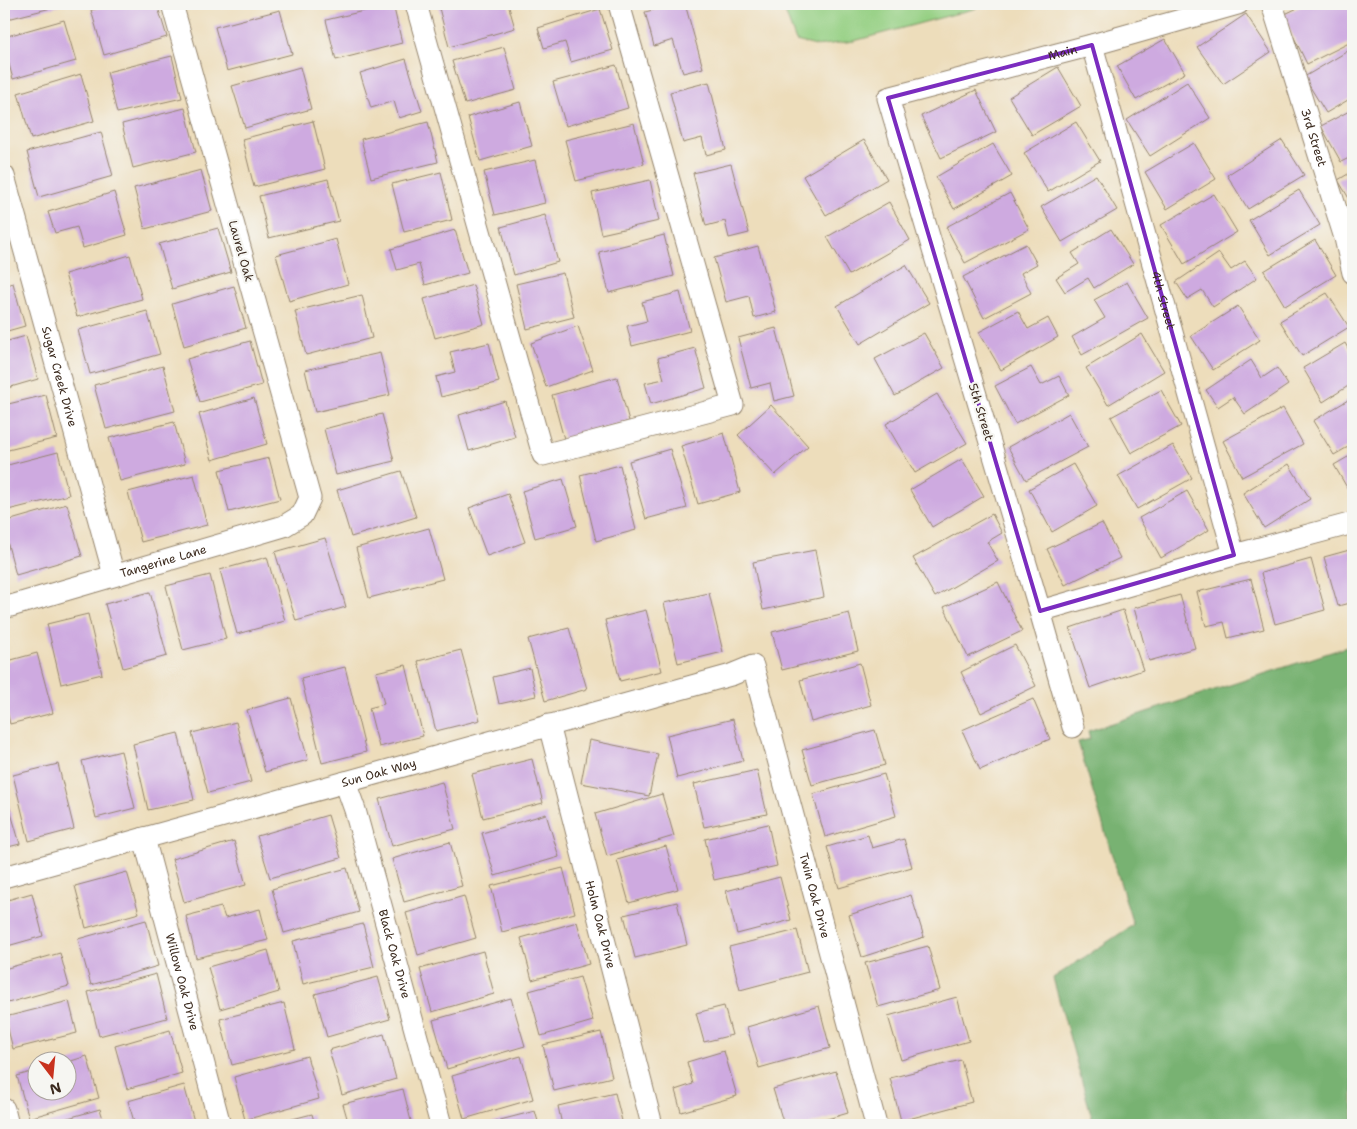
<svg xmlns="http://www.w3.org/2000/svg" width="1357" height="1129" font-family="'Shantell Sans',sans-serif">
<rect width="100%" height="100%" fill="#f6f6f2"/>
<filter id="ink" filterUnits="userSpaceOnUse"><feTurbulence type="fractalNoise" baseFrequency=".02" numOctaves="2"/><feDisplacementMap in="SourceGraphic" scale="10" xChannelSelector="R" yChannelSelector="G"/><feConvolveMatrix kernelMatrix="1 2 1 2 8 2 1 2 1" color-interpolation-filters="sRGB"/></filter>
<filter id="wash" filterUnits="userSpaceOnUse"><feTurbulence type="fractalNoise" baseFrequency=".0096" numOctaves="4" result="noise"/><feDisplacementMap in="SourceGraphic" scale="20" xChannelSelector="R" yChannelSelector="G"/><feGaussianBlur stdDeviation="1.12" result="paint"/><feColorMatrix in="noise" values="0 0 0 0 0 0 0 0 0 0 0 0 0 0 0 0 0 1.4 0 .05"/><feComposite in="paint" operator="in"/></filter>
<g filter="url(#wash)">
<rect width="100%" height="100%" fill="#edddbb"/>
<path fill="#96d084" stroke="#687d51" d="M782,4H992L854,41L816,46L796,41Z"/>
<path fill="#78b272" stroke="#5a6e48" d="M1353,645V1125H1094L1053,978L1133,925L1078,742L1090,739L1088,731Z"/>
<g id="blocks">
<path fill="#ceaae0" d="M4,4H59V6L4,20Z
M115,4H157L167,37L104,55L91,10Z
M393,4L402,43L336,60L326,20Z
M438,4H508L515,28L449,47Z
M676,4H685L703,68L683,73L673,40L654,46L645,12Z
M1306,4H1353V41L1307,64L1283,15Z
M600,9L613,50L571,62L565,42L544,48L538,28Z
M280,10L292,54L227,71L215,27Z
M1246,14L1271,52L1223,84L1197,47Z
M64,20L76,61L13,79L4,46V37Z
M1165,39L1185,73L1136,100L1117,66Z
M504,47L516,90L465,104L452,61Z
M1353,48V97L1326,113L1304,77Z
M172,56L182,98L117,113L107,72Z
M406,59L422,111L399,118L394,101L371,108L360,73Z
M616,65L628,108L566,126L553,82Z
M300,67L311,109L245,128L232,86Z
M1058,67L1081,106L1032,135L1009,97Z
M81,74L94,121L31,139L18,93Z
M709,82L726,150L706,155L702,138L683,143L670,92Z
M1187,82L1210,118L1150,156L1127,120Z
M976,90L996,132L941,158L921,116Z
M520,102L532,146L480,161L468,117Z
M185,108L196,152L133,168L122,124Z
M1353,109V156L1341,162L1321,126Z
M313,121L325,169L254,187L242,139Z
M428,122L438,162L371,178L361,139Z
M1076,122L1100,161L1048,192L1024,153Z
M634,123L644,164L576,181L565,140Z
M101,132L113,176L39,197L27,152Z
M864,140L887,179L826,215L803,176Z
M1282,140L1304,175L1248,209L1227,175Z
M1194,143L1216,179L1167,209L1145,172Z
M993,144L1012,176L954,209L936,177Z
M535,160L545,203L495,215L484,172Z
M731,164L749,233L729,238L725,221L706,226L693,173Z
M201,170L212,211L145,229L134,188Z
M1353,171V205L1338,180Z
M441,172L452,220L404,232L392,184Z
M1096,175L1117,210L1062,242L1041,207Z
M328,179L339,221L269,238L259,196Z
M650,180L659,221L601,234L592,193Z
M1299,190L1320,225L1270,255L1249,220Z
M114,192L127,235L83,248L77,227L55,233L48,212Z
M1010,193L1029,229L965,263L946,227Z
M1214,194L1237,232L1184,264L1161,225Z
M889,202L910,240L849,275L827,237Z
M545,215L558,262L514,275L501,227Z
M218,228L231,272L172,289L159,244Z
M1111,229L1133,264L1094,288L1088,278L1065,292L1056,278L1079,264L1072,253Z
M455,230L468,273L425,285L419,264L397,270L391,249Z
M664,235L674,276L609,293L599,252Z
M336,239L348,284L289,301L276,255Z
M1315,240L1336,275L1285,306L1264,271Z
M1026,244L1037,264L1021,273L1031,293L984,318L963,277Z
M758,246L776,312L754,318L749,296L726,302L714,258Z
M1219,253L1231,270L1245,261L1257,278L1213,307L1202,290L1187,299L1176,282Z
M130,255L142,299L77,317L65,274Z
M906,265L929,303L860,344L837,306Z
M563,273L574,317L527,329L516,284Z
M1127,282L1148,318L1082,355L1072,337L1105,318L1094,300Z
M13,283L25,326L4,332V286Z
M473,285L484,324L435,338L424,299Z
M234,286L246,328L184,346L172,304Z
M680,292L690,331L632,346L627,326L647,321L642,302Z
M1327,293L1349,327L1302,356L1280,321Z
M362,295L372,338L306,355L295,311Z
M1238,306L1260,340L1213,370L1191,336Z
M147,311L160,354L90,374L78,330Z
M1018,311L1028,329L1048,318L1058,337L1001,370L979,332Z
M578,326L593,370L546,387L531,343Z
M776,328L794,396L774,401L770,383L751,388L738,338Z
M924,333L944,368L895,396L875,359Z
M1142,334L1164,371L1108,405L1086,368Z
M26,336L38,379L4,389V342Z
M250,341L262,385L200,402L187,359Z
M489,343L499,382L441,397L436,377L455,372L450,352Z
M1345,343L1353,357V383L1323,402L1303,368Z
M695,348L706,388L651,404L645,383L664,379L658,358Z
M380,353L390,395L315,412L305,370Z
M1251,360L1262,378L1277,368L1288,385L1245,414L1233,397L1218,407L1206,390Z
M163,366L175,411L106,429L94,385Z
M1031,367L1041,385L1059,376L1069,395L1015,424L995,386Z
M617,377L629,421L564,439L552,395Z
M1161,390L1181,426L1131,453L1111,417Z
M937,394L967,443L915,473L886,424Z
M46,395L57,438L4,451V405Z
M1353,397V444L1334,455L1313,421Z
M254,398L267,444L212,460L199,414Z
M505,401L515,437L469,451L459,415Z
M771,405L808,446L775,475L738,435Z
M1283,408L1303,444L1242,477L1223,441Z
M1069,413L1088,447L1026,480L1008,447Z
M382,414L394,461L336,475L324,429Z
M174,422L185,464L120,481L109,438Z
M724,433L740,492L698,504L681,446Z
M1173,445L1192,478L1137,509L1118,476Z
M670,449L687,508L646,519L629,461Z
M58,452L69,495L4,511V466Z
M1353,454V498L1334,465Z
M269,458L280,499L229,512L219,470Z
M962,459L984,496L932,527L910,490Z
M1073,464L1097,506L1052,532L1029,489Z
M1289,464L1310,499L1264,528L1243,493Z
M620,465L636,530L596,541L580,475Z
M401,471L416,517L351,537L337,490Z
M194,475L207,525L141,542L128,492Z
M563,479L577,526L535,538L522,491Z
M1187,491L1209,530L1161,558L1139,518Z
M508,494L525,542L487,556L469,508Z
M67,504L82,556L16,575L4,530V522Z
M992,514L1002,533L987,542L998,561L935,597L913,558Z
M1102,523L1120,558L1065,585L1047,549Z
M429,528L443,579L369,598L356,548Z
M325,538L346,607L296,621L275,552Z
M1353,549V602L1338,606L1324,557Z
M815,550L824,597L763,610L753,562Z
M267,557L285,621L237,634L220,570Z
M1311,559L1325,610L1275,624L1261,573Z
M210,575L226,639L183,650L166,586Z
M1251,579L1264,629L1228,638L1224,622L1206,626L1197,592Z
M998,582L1022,631L968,657L944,607Z
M150,592L167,656L123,668L105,604Z
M709,593L723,652L678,663L664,603Z
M1180,595L1195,648L1149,661L1134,608Z
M646,610L662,671L620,681L605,620Z
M1123,610L1143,670L1090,688L1070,628Z
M849,613L858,651L782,670L772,632Z
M88,614L102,674L61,684L47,624Z
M569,628L587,689L545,701L528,639Z
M1015,645L1036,686L981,713L961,672Z
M461,650L480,720L436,731L418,661Z
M37,653L53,713L10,724L4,698V662Z
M860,663L871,705L811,722L800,680Z
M406,665L423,736L379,747L369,708L384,704L376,672Z
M345,667L366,752L322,763L301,678Z
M530,668L536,696L499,704L493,677Z
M291,698L308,760L265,772L247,710Z
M1033,699L1050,739L980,770L962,730Z
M733,719L743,761L677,778L667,735Z
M236,722L251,782L208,793L192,733Z
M875,730L885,765L812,785L802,750Z
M178,733L194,800L148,810L133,744Z
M589,740L658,754L649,796L581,783Z
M121,751L135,808L96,818L82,761Z
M532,759L543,803L483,818L472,774Z
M58,764L74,829L29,841L13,775Z
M757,770L767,814L704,827L694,784Z
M884,774L896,816L825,837L813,794Z
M442,782L455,829L392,846L379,799Z
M4,789L20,844L4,848Z
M662,794L674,836L607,856L595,814Z
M546,814L559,857L495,876L482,833Z
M328,815L341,858L270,878L257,836Z
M768,824L777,866L714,880L705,839Z
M868,835L872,848L904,839L912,867L839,888L827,847Z
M234,841L246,885L184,902L172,859Z
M450,842L462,886L404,902L392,859Z
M666,846L678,889L629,903L617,860Z
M347,868L359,912L284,933L272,889Z
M563,868L575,913L502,932L491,886Z
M127,872L139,913L86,928L75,886Z
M780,877L791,920L737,934L726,891Z
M32,893L43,936L4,947V901Z
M911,895L924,937L862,957L849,915Z
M464,896L476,938L418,955L406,913Z
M677,902L687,945L635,958L624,915Z
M221,907L225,918L260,909L268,940L196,958L186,916Z
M146,920L158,966L91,985L78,939Z
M577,922L589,964L532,980L521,938Z
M363,924L374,967L303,984L293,941Z
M797,930L808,972L740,990L729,947Z
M928,946L940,990L878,1007L865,963Z
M268,950L279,992L220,1009L208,967Z
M483,951L494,994L432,1012L420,969Z
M60,953L69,986L4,1004V969Z
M156,974L167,1018L99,1036L88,992Z
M378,977L390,1019L327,1037L315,994Z
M580,977L593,1021L541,1036L529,991Z
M957,997L969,1041L901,1060L888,1016Z
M511,998L525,1046L447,1069L433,1020Z
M69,1001L77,1033L13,1049L5,1017Z
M284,1003L295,1049L232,1065L220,1019Z
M724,1006L732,1035L704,1042L696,1013Z
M819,1006L830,1048L759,1068L747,1027Z
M170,1030L182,1073L127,1089L115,1046Z
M601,1032L612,1077L554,1091L543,1045Z
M384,1034L396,1079L342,1095L329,1050Z
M724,1051L737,1096L681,1112L675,1090L693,1084L687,1062Z
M87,1056L99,1098L29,1118L17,1076L38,1070V1092H68V1062Z
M307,1056L319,1099L245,1120L234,1077Z
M521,1056L533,1099L464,1119L452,1076Z
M961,1060L972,1102L901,1121L890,1078Z
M836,1071L848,1113L807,1125H784L773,1089Z
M184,1085L195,1125H135L128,1101Z
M403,1089L412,1125H349L343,1104Z
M615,1093L623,1125H562L558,1106Z
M100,1109L105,1125H43Z
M535,1111L539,1125H481Z
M312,1114L315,1125H269Z"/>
</g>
</g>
<g filter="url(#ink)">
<use href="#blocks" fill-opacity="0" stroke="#94846c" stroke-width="1"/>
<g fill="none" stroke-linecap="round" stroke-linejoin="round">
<defs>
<g id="minor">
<path d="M416,4L543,455L733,405L619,4"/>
<path id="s1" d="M1272,4L1345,238L1353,273"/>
<path id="s2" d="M1092,45L1234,555"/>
<path id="s3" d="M4,176L114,575"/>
<path id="s4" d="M4,608L284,526L302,515L310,498L172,4"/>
<path d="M1040,611L1234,555L1353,523"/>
<path id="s5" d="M549,725L652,1125"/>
<path id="s6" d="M1073,727L1040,611L888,98L1092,45L1238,4"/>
<path id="s7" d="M345,782L355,810L441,1125"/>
<path id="s8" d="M144,838L220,1125"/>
<path id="s9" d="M4,877L731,675L753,666L876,1125"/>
<path d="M4,1109L8,1125"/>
</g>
</defs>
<use href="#minor" stroke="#94846c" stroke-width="23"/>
<use href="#minor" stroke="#fff" stroke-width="21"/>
</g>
</g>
<path fill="none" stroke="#7b2cbf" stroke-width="4" stroke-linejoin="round" d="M1092,45L1234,555L1040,611L888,98Z"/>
<g text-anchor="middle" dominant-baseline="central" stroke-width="4.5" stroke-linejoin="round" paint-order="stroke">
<g font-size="12" fill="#3b2a1e" stroke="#f6f6f2">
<text stroke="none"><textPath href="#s6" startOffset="836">Main</textPath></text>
<text stroke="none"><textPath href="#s1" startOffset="140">3rd Street</textPath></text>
<text transform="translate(241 251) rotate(74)">Laurel Oak</text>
<text stroke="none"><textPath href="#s2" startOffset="265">4th Street</textPath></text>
<text stroke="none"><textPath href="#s3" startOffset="208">Sugar Creek Drive</textPath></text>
<text transform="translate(981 412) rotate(73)">5th Street</text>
<text stroke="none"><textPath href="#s4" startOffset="166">Tangerine Lane</textPath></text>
<text stroke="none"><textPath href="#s9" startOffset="389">Sun Oak Way</textPath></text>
<text stroke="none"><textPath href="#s9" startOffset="1016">Twin Oak Drive</textPath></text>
<text stroke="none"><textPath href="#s5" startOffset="206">Holm Oak Drive</textPath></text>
<text stroke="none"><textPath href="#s7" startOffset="179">Black Oak Drive</textPath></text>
<text stroke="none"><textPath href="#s8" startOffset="149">Willow Oak Drive</textPath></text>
</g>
</g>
<rect width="1357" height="1129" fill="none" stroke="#f6f6f2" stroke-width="20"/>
<g transform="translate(52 1076) rotate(164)"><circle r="24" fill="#f6f6f2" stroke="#aba49d"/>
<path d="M0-4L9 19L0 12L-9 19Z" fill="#c8321e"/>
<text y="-8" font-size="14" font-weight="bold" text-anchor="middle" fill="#3b2a1e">N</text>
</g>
</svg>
